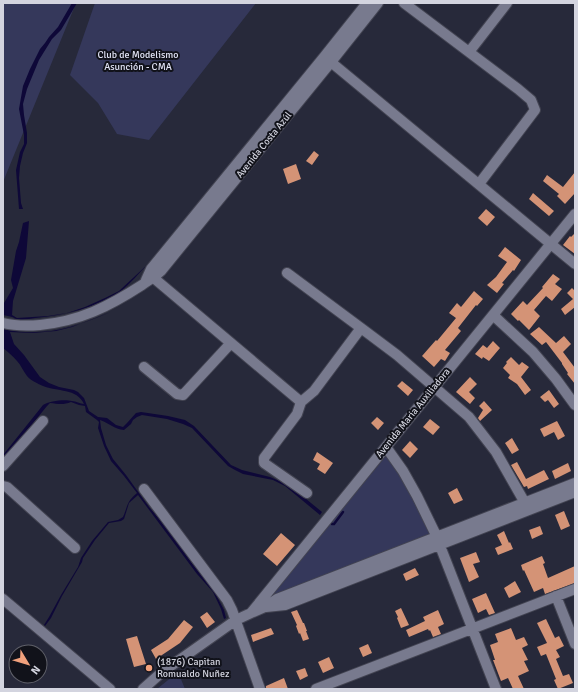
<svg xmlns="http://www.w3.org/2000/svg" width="578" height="692" font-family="Signika,sans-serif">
<rect width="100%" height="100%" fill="#27293a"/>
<path fill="#35385b" d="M3,3H76L3,182Z
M95,3H256L149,140L117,134L98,103L70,75Z
M386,456L388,457C404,481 418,506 431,532L430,535L275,595H273L272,594L273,592Z
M178,672L185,689H157Z"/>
<path fill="#0e0838" d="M72,3H77L61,30L52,39L39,60L27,89L23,104L24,115L27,133V143L23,153L20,166L19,178L21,203L23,209H19L16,170L20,152L24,144V135L19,109L23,86L30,69L40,49L45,43L49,37L58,27Z
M29,221L26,258L13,301L12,315L17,318L48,316L67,313L85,307L105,298L119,291L148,264C139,273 130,284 120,292C95,308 65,315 35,318C30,319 22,320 17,319C15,319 13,317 12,317C10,316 6,316 3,315L4,303L13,288L11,280L16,251L19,242L23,223Z
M111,312L72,327L56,331L33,333L10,332L14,344L24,355L40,377L49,383L59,387L74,390L78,392L84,398L89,411L98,417L107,418L116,425L123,427L127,423L136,413L141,412L168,416L185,420L194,426L231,465L242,470L270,477L289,485L322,512L320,515L285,486L273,480L243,474L235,470L228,466L192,428L183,424L167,419L142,415L137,417L133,420L131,424L124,430C114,429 109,423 100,420L101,428L106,445L113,459L126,475L149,507L170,531L191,562L214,591L224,610L226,618L224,619L221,609L213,592L197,574L138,495L129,503L124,519L121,521L109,523L95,540L83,558L82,562L62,596L51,618L45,626L44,625L49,617L61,595L78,567L81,558L92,541L108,522L118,520L123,517C128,506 126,502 137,493L124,476L111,461L104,446L98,428L99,422L97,420L86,412L85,406L79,405L71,402C64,405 58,404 50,403L47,406L3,460V455L43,405C49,401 65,399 72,401C76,401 80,404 84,404C77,388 57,392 43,386C37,383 31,381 27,376C23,371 21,365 17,361C13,356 8,352 3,348V329C25,334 48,333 70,327C84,323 98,317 111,312Z"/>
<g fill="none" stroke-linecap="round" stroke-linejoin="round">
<path stroke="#0e0838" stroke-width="2.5" d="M332,524H334L343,512"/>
</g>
<path fill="#d49376" d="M314,151L319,155L312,165L306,161Z
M296,164L301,179L288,184L283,169Z
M575,172V193L565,204L557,196L559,194L543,181L547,175L563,187Z
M533,193L554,211L549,216L529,199Z
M486,209L495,217L487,226L478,218Z
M575,233V254L563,245L570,236L571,237Z
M505,247L521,260L514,271L513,270L502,283L504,284L497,293L487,285L496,277L507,262L498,256Z
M553,274L560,279L555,284L562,289L552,301L546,296L534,310L540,316L529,330L519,320L518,321L511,314L523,301L527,305L543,288L542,287Z
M572,288L575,291V307L565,315L561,309L573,299L567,293Z
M474,291L483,299L477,306L476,305L458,328L461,331L445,350L450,353L445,361L441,359L434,367L422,356L436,340L437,341L456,318L449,313L457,303L461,307Z
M539,327L556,343L564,336L571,344L563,352L575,368V384L567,374L568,373L562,364V363L546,342L542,345L530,334Z
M493,341L500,348L489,361L483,357L482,359L475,354L483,345L487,348Z
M511,357L519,365L522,362L529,367L521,377L531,390L525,395L517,384L508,378L510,375L503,368L507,363L506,362Z
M470,377L477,384L469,392L475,398L470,404L456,392Z
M402,381L413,390L408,396L397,386Z
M549,390L559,404L554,408L548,400L545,402L540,397Z
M484,401L492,410L480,421L478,418L483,410L479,406Z
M377,417L384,423L378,430L371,423Z
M430,419L440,427L433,435L423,427Z
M557,421L565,436L558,440L554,432L544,437L540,429Z
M512,438L519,450L512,454L505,443Z
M410,441L418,449L410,458L402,450Z
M317,452L333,463L325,474L317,469L320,464L313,460Z
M517,462L526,479L544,470L549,479L528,489L527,486L524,487L511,465Z
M568,463L571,471L555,479L552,471Z
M457,488L463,500L454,504L448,493Z
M564,511L570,526L561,530L555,515Z
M540,526L543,534L532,539L529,530Z
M504,531L509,543L510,542L513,549L498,555L495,548L502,545L497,535Z
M281,533L295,545L277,566L263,554Z
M476,552L480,562L473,564L479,577L469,582L460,558Z
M542,556L545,563L543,564L548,578L575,566V583L545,594L543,588L534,592L524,570L523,571L521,565Z
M415,568L419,575L406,581L403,574Z
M515,581L521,592L509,598L504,588Z
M486,593L495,613L489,615L486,609L478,613L472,599Z
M401,608L409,625L401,628L397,618L398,617L395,611Z
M297,610L303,623H304L307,631H306L309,639L303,641L300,633L299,634L296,626L297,625L291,612Z
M438,610L444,624L438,627L441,634L433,637L430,630L429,631L428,629L409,637L406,630L425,621L423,617Z
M207,612L215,622L207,628L200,617Z
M546,619L555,638L559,636L564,646L556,650L560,657L556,659L563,676L569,674L573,683L558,689L554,680L556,679L546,654L541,656L537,647L547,643L537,623Z
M184,620L193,627L180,643L156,659L151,650L168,639Z
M271,628L274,634L253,642L251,635Z
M511,628L516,640L524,637L528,645L522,648L528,660L524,661L529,671L518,676L524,689H513L508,678L501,681L493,660H495L490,645L498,642L495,634Z
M137,636L146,664L134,667L126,639Z
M368,644L372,653L363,657L359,648Z
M329,657L334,668L323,673L318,662Z
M305,668L308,676L300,680L296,671Z
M284,678L288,689H266V686Z"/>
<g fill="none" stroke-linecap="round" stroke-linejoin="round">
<defs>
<path id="street" d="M404,3L518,89L531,100L535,110L479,184
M469,52L507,3
M326,58L575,264
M287,273L361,328
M149,274L301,402L314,391L361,328L397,355L469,417L496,452L529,510
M146,280L151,269L324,57L367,3
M493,315L533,352L556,379L575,405
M3,323C15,326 28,326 40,325C80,321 108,307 142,285C150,279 154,278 161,271L331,62L378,3
M144,367L177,394L183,395L231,343
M301,402L297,414L264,458V463L307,493
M386,447L403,471L417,496L435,533L496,689
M3,466L43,421
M3,486L7,487L75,548
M144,489L227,600L232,610L260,689
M556,596L575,644
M3,599L110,689
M266,607L285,605L575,492
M251,613L575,214
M143,689L161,673L236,620L251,613L265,607L277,599L575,483
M316,689L575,589"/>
</defs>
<use href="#street" stroke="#434452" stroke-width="12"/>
<use href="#street" stroke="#787a8e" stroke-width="10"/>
</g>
<circle fill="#f1a17d" stroke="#11121a" stroke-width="1.5" cx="149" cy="668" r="4"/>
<g text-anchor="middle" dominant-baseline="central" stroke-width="4" stroke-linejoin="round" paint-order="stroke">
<g font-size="10" fill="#e0e2f4" stroke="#11121a">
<text x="138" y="55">Club de Modelismo<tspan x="138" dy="12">Asunción - CMA</tspan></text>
</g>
<g font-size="10" fill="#d3d4df" stroke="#11121a">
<text transform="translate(264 145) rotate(-51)">Avenida Costa Azúl</text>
<text transform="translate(413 413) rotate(-51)">Avenida Maria Auxiliadora</text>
</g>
<g font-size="10" fill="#d3d4df" stroke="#11121a" text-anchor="start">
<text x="157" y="662">(1876) Capitan<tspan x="157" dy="12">Romualdo Nuñez</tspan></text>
</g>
</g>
<rect width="578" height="692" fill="none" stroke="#d3d4df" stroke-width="8"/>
<g transform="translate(28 664) rotate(128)"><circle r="19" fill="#11121a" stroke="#5f6069"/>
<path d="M0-3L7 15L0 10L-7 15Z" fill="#f1a17d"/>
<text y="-6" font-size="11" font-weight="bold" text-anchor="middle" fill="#d3d4df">N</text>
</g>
</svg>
